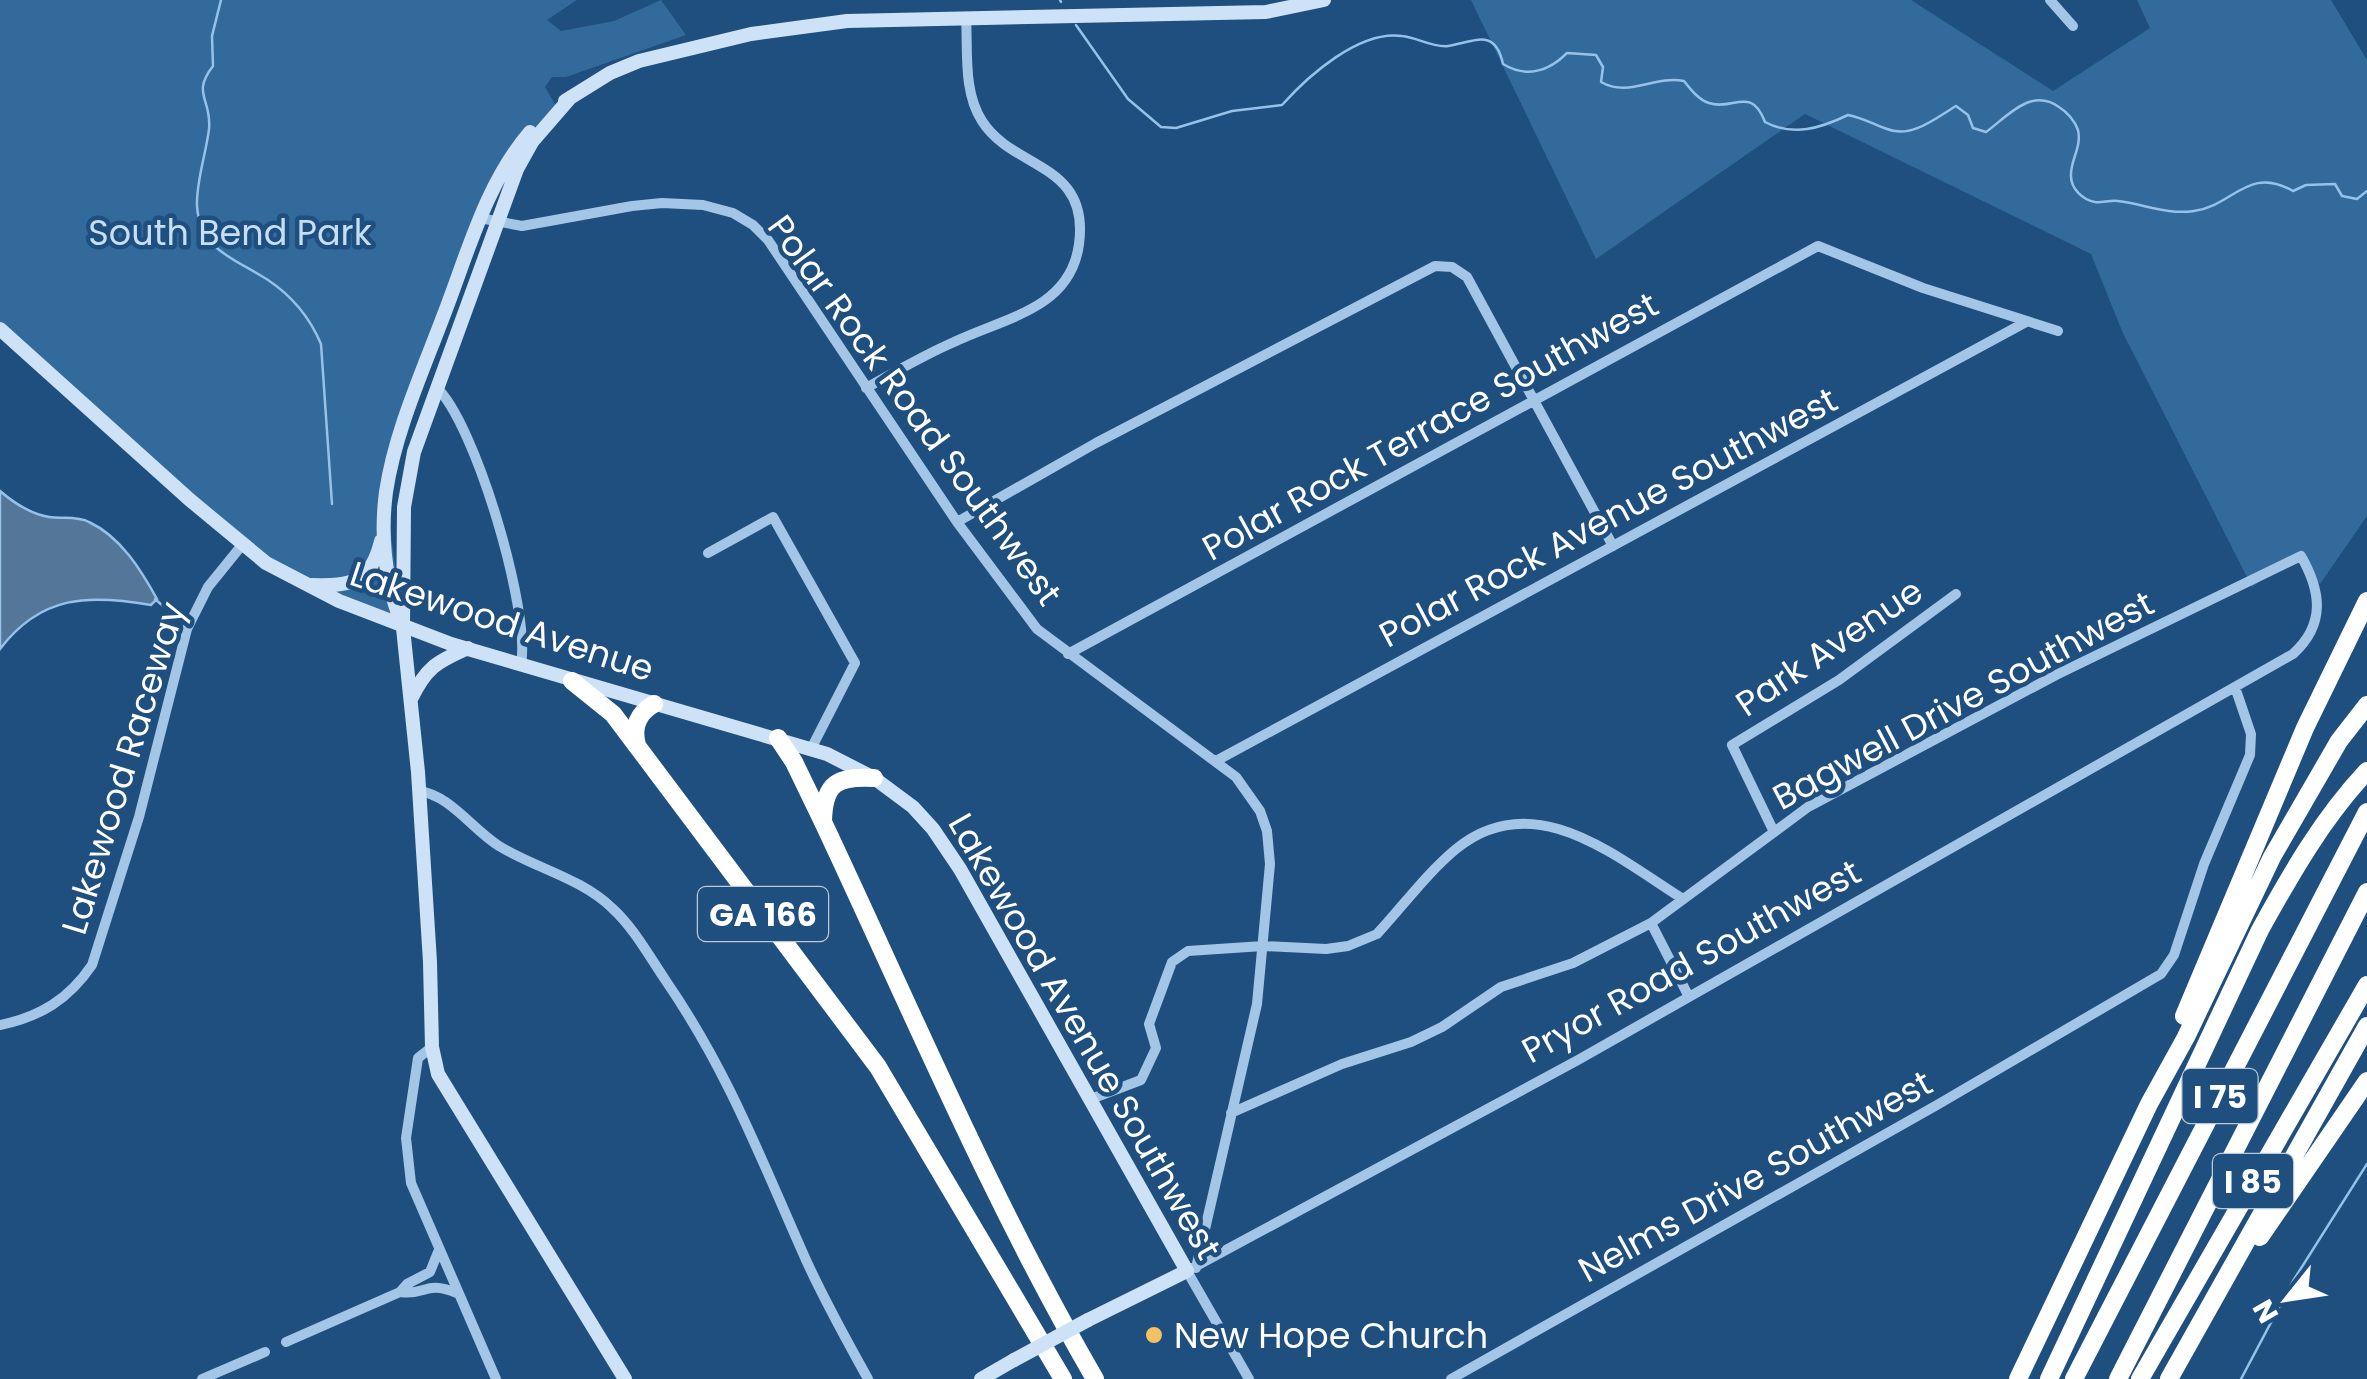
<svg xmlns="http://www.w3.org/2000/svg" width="2367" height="1379" font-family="Poppins,sans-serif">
<rect width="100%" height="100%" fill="#1f4f7e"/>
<path fill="#326a9c" d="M0,0H577L547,20L561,31L614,21L661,0L686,35L566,77H552L545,87L556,106L480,218L386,495L403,628L242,545L0,337Z
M1471,0H1911L2053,91L2150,28L2137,0H2331L2367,60V516L2320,584L2296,555L2252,587L2122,331L2091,254L1805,114L1596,259Z"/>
<path fill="#537699" stroke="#96c2e9" stroke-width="2.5" d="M0,491C14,503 31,514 49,517C62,519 78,516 89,522C121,537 141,570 157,599L151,605C89,594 41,595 0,649Z"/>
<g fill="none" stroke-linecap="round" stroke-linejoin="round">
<path stroke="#96c2e9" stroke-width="2.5" d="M221,0L212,36L213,66C191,94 212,99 209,129C206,154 196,182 197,206C200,251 236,259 268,280C292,296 310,318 321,344L332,504
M1060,0L1061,2
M1076,25L1128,99L1161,127L1176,128L1232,111L1282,105C1308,76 1359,30 1402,36C1416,37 1433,48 1448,46C1474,42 1495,27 1503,64C1526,78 1548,72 1567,53L1596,55L1603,67L1601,82C1629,98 1654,75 1684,81C1691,90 1699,100 1709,103C1733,111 1751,85 1765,122C1793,137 1821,128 1848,115C1863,118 1873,124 1887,129C1911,139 1936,118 1956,106L1968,115L1973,128L1986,132C2008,116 2031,87 2059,107C2067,112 2075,121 2078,130C2082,147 2070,161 2071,176C2071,189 2083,200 2095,202C2102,203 2110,200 2118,201C2144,204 2167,215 2194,211C2233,206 2248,165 2293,191L2306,185L2335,184L2342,196L2357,199L2367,191
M155,599L163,606
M2241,1379L2293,1281L2367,1164"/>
<path stroke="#a3c6e7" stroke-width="10" d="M2050,0L2073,26
M480,218L522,226L632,206L662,203L703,205L733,213L753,225L768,240L957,522L1037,629L1236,777L1260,811L1267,831L1270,864L1257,1004L1196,1268
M436,387C475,422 531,612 521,664
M866,388C895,372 924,355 954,342C983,328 1018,319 1044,301C1064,287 1076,267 1079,244C1090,162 1013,170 982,121C963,92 968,51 966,17
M957,522L1096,443L1435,266L1452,267L1467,277L1613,546
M708,553L773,517L855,663L812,747
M1068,654L1818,246L1923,288L2058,331
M1216,761L2026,322
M419,791C450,795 473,830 499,846C535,868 581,878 612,908C634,928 649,956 666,981C727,1070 759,1154 802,1251C821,1295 845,1337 868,1379
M1774,832L1732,745L1839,680L1956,594
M1651,923L1689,997
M0,1025C40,1017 69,999 92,965L139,817L187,629L208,587L242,545
M432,1047L418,1058L406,1138L411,1183L496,1379
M1091,1099L1141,1080L1156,1048L1149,1024L1172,962L1188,951L1263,946L1326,949L1348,946L1377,934C1403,906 1427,873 1456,849C1534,785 1616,857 1683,899
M1231,1113L1342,1064L1411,1042L1442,1027L1501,987L1573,963L1651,923L1808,807L2056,675L2301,556C2321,591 2326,624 2293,654L1578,1060L1187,1271L1249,1379
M400,1292C427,1296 424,1280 457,1293
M286,1342L400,1292L407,1284L430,1272L438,1252
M202,1379L265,1352
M1451,1379L1937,1105L2161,974L2174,955L2204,864L2250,755L2251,734L2235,687"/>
<path stroke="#cde2f6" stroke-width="14" d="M571,97L532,142L517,169L414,452L404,507L403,628L418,772L430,962L432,1047L438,1074L625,1379
M565,101L610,73L639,61L751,34L847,21L1266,12L1324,0
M0,329L190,500L266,563L339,601L451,644L827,754L874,778L913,807L933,829L960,869L1187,1271L1088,1320
M312,585C351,586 371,583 381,541
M403,627C386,585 380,538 386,492C395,432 422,373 443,317C468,253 485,185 530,132
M411,699C426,668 436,662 468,648
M981,1379L1014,1360"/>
<path stroke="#fff" stroke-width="18" d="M572,681L613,714L878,1067L1063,1379
M778,738L794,762L823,822C911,1009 991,1200 1095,1379
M637,745C632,727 638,713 654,704
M823,821C824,783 837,776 874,778
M2184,1016L2305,728L2367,601
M2260,1237L2367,1081
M2018,1379L2149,1104L2186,1037L2272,857L2339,741L2367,705
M2049,1379L2260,930C2291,874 2322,819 2367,771
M2074,1379L2367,812
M2118,1379L2367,892
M2140,1379L2367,985
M2169,1379L2367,1026"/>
<path stroke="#cde2f6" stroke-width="14" d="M1014,1360L1088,1320"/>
</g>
<circle fill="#f5c063" stroke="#1f4f7e" stroke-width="4" cx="1154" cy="1335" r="10"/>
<g text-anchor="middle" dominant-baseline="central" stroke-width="9" stroke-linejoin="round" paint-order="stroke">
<g fill="#1f4f7e" stroke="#bccad8" stroke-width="2.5">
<rect x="698" y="887" width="130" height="54" rx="8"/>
<rect x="2182.5" y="1069" width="75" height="54" rx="8"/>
<rect x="2213" y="1154" width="80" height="54" rx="8"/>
</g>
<g font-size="32" font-weight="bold" fill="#fff">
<text x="763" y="914">GA 166</text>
<text x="2220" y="1096">I 75</text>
<text x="2253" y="1181">I 85</text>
</g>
<g font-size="35" fill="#c6dff6" stroke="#1f4f7e">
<text x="230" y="232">South Bend Park</text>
</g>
<g font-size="35" fill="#fff" stroke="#1f4f7e">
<text transform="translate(915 410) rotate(54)">Polar Rock Road Southwest</text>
<text transform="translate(1430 426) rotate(-29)">Polar Rock Terrace Southwest</text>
<text transform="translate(1608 517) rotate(-28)">Polar Rock Avenue Southwest</text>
<text transform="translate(502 621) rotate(18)">Lakewood Avenue</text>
<text transform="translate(1829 647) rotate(-34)">Park Avenue</text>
<text transform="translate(1963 700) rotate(-28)">Bagwell Drive Southwest</text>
<text transform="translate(123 768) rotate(-73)">Lakewood Raceway</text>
<text transform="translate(1691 961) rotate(-29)">Pryor Road Southwest</text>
<text transform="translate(1085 1036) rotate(60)">Lakewood Avenue Southwest</text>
<text transform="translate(1755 1176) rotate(-29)">Nelms Drive Southwest</text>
</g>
<g font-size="35" fill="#fff" stroke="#1f4f7e" text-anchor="start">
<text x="1174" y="1335">New Hope Church</text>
</g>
</g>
<g transform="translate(2287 1299) rotate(240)" stroke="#1f4f7e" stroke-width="8" paint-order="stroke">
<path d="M0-8L18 38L0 25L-18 38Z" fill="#ffffff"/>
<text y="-15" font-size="28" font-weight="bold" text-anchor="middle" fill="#ffffff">N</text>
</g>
</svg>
